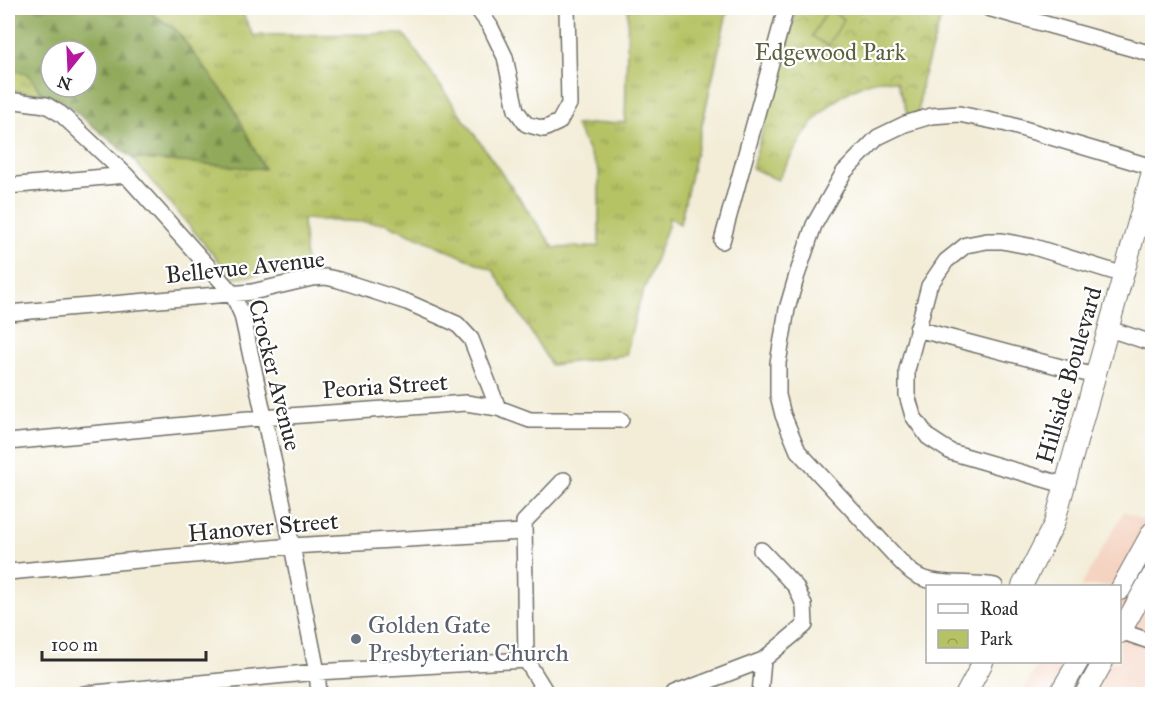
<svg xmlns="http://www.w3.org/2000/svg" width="1160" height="702" font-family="'IM FELL Great Primer',serif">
<defs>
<pattern id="grass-tufts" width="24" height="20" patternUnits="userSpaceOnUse" patternTransform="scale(1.5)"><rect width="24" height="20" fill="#b6c365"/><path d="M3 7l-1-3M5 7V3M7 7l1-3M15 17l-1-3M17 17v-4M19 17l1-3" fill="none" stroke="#949f53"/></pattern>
<pattern id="forest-firs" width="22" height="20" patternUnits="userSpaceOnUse" patternTransform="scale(1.5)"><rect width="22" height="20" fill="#90a95a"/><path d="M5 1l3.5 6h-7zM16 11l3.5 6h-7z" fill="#768a4b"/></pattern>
<pattern id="park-crowns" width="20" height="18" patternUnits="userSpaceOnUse" patternTransform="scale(1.5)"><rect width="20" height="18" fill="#b6c365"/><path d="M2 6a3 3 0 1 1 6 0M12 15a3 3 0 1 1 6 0" fill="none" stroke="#949f53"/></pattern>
</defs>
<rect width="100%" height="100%" fill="#fff"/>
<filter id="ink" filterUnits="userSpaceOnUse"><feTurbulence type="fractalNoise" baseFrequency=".0167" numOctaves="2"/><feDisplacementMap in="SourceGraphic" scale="12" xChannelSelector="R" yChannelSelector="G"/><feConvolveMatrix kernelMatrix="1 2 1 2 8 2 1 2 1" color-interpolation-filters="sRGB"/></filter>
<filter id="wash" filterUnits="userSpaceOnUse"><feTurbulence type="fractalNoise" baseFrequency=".008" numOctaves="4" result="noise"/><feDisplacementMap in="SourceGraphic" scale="24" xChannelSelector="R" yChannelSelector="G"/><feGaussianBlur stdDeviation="1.35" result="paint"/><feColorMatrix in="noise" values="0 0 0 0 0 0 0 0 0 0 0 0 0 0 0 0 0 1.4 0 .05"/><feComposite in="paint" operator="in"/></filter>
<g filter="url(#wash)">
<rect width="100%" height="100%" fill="#f3edd8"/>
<path fill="#f4d3c1" d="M1124,511L1152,525V694H1021L1039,662H1120V586H1081Z"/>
<path fill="url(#grass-tufts)" stroke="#707748" stroke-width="1.5" d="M143,8H240L253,35L404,34L554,248L599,246V171L575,125L625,122L628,8H728L680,224L669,217L668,226L637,309L626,355L551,365L493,270L385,223L303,219L306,267L234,279L132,158L264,168L175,29Z
M8,68L29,75L42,94L8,90Z"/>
<path fill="url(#forest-firs)" stroke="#5e6a42" stroke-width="1.5" fill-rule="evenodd" d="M8,8H143L175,29L231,102L264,169L132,158L61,100L42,94L29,75L8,68ZM51,51H87V87H51Z"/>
<path fill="url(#park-crowns)" stroke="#707748" stroke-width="1.5" d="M797,8H875L895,10L899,8H944L922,81L918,114L909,119L897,82C881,77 866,82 852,90C814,110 798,144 778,180L752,168Z"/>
<path fill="#b6c365" stroke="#707748" stroke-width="1.5" d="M828,9L844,19L828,46L812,36Z"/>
</g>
<g filter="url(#ink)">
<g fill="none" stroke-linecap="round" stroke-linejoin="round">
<defs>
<path id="minor" d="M477,8L490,26L505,57L516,110L526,124L544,129L559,122L569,104L567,8
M988,8L1152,54
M8,100L46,105L61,114L126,175L232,293L242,315L292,546L317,672L319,694
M8,186L126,175
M722,241L786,8
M8,313L252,292L312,278L326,277L339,280L407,302L457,324L471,339L498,408
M917,329L1095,376
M1109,329L1152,343
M8,442L248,419L466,403L498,408L530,420H621
M1064,485L951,452L928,437L913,416L907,395V370L929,286L946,261L966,245L987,241H1002L1034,247L1124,275
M8,572L292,546L523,532
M995,586C972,581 935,587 916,575C910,572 904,565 899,560L798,451L783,415L778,395V363L787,309L797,275L814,225L844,172L878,137L905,124L931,116L959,114L1007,124L1152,167
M1120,631L1152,642
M84,694L317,672L526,660
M547,694L526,660L524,522L564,480
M674,694L763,660
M760,694L763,660L805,625L804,605L796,587L761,550"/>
<path id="major" d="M1022,586L1054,524L1152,172
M1120,590L1152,532
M1120,633L1152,576
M966,694L983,662
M1059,694L1078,662
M1085,694L1103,662"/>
</defs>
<use href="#minor" stroke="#716f68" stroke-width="18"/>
<use href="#major" stroke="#716f68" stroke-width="22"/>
<use href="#minor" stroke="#fff" stroke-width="15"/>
<use href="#major" stroke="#fff" stroke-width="20"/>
</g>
</g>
<circle fill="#6b7280" stroke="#fff" stroke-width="2" cx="356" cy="639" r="6"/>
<g text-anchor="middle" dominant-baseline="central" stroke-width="4.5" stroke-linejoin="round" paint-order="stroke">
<g font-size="24" fill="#5c603f" stroke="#fff">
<text x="830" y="52">Edgewood Park</text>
</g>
<g font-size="24" fill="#2b2b2b" stroke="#fff">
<text transform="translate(245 267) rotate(-6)">Bellevue Avenue</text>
<text transform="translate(275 375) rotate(76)">Crocker Avenue</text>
<text transform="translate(1069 375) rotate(-74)">Hillside Boulevard</text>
<text transform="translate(385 386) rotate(-4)">Peoria Street</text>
<text transform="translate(263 527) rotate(-5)">Hanover Street</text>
</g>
<g font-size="24" fill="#5b616d" stroke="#fff" text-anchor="start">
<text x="368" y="625">Golden Gate<tspan x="368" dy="28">Presbyterian Church</tspan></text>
</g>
</g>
<rect width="1160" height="702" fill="none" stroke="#fff" stroke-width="30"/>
<rect x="926" y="585" width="195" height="78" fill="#ffffff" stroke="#aaaaaa" stroke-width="1.5"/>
<rect x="938" y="604" width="30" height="9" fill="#ffffff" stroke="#aaaaaa" stroke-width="1.5"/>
<text x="980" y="615" font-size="18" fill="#2b2b2b">Road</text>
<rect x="938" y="630" width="30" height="18" fill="url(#park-crowns)" stroke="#aaaaaa" stroke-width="1.5"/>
<text x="980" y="645" font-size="18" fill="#2b2b2b">Park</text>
<g transform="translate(69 69) rotate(198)"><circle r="28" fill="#ffffff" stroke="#aaaaaa" stroke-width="1.5"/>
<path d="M0-4.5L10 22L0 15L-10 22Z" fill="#b5179e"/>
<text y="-9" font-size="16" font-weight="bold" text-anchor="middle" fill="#2b2b2b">N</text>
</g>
<path d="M42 651v9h164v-9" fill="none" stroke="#2b2b2b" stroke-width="3"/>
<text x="51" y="651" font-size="18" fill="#2b2b2b" stroke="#ffffff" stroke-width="4.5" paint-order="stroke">100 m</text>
</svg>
